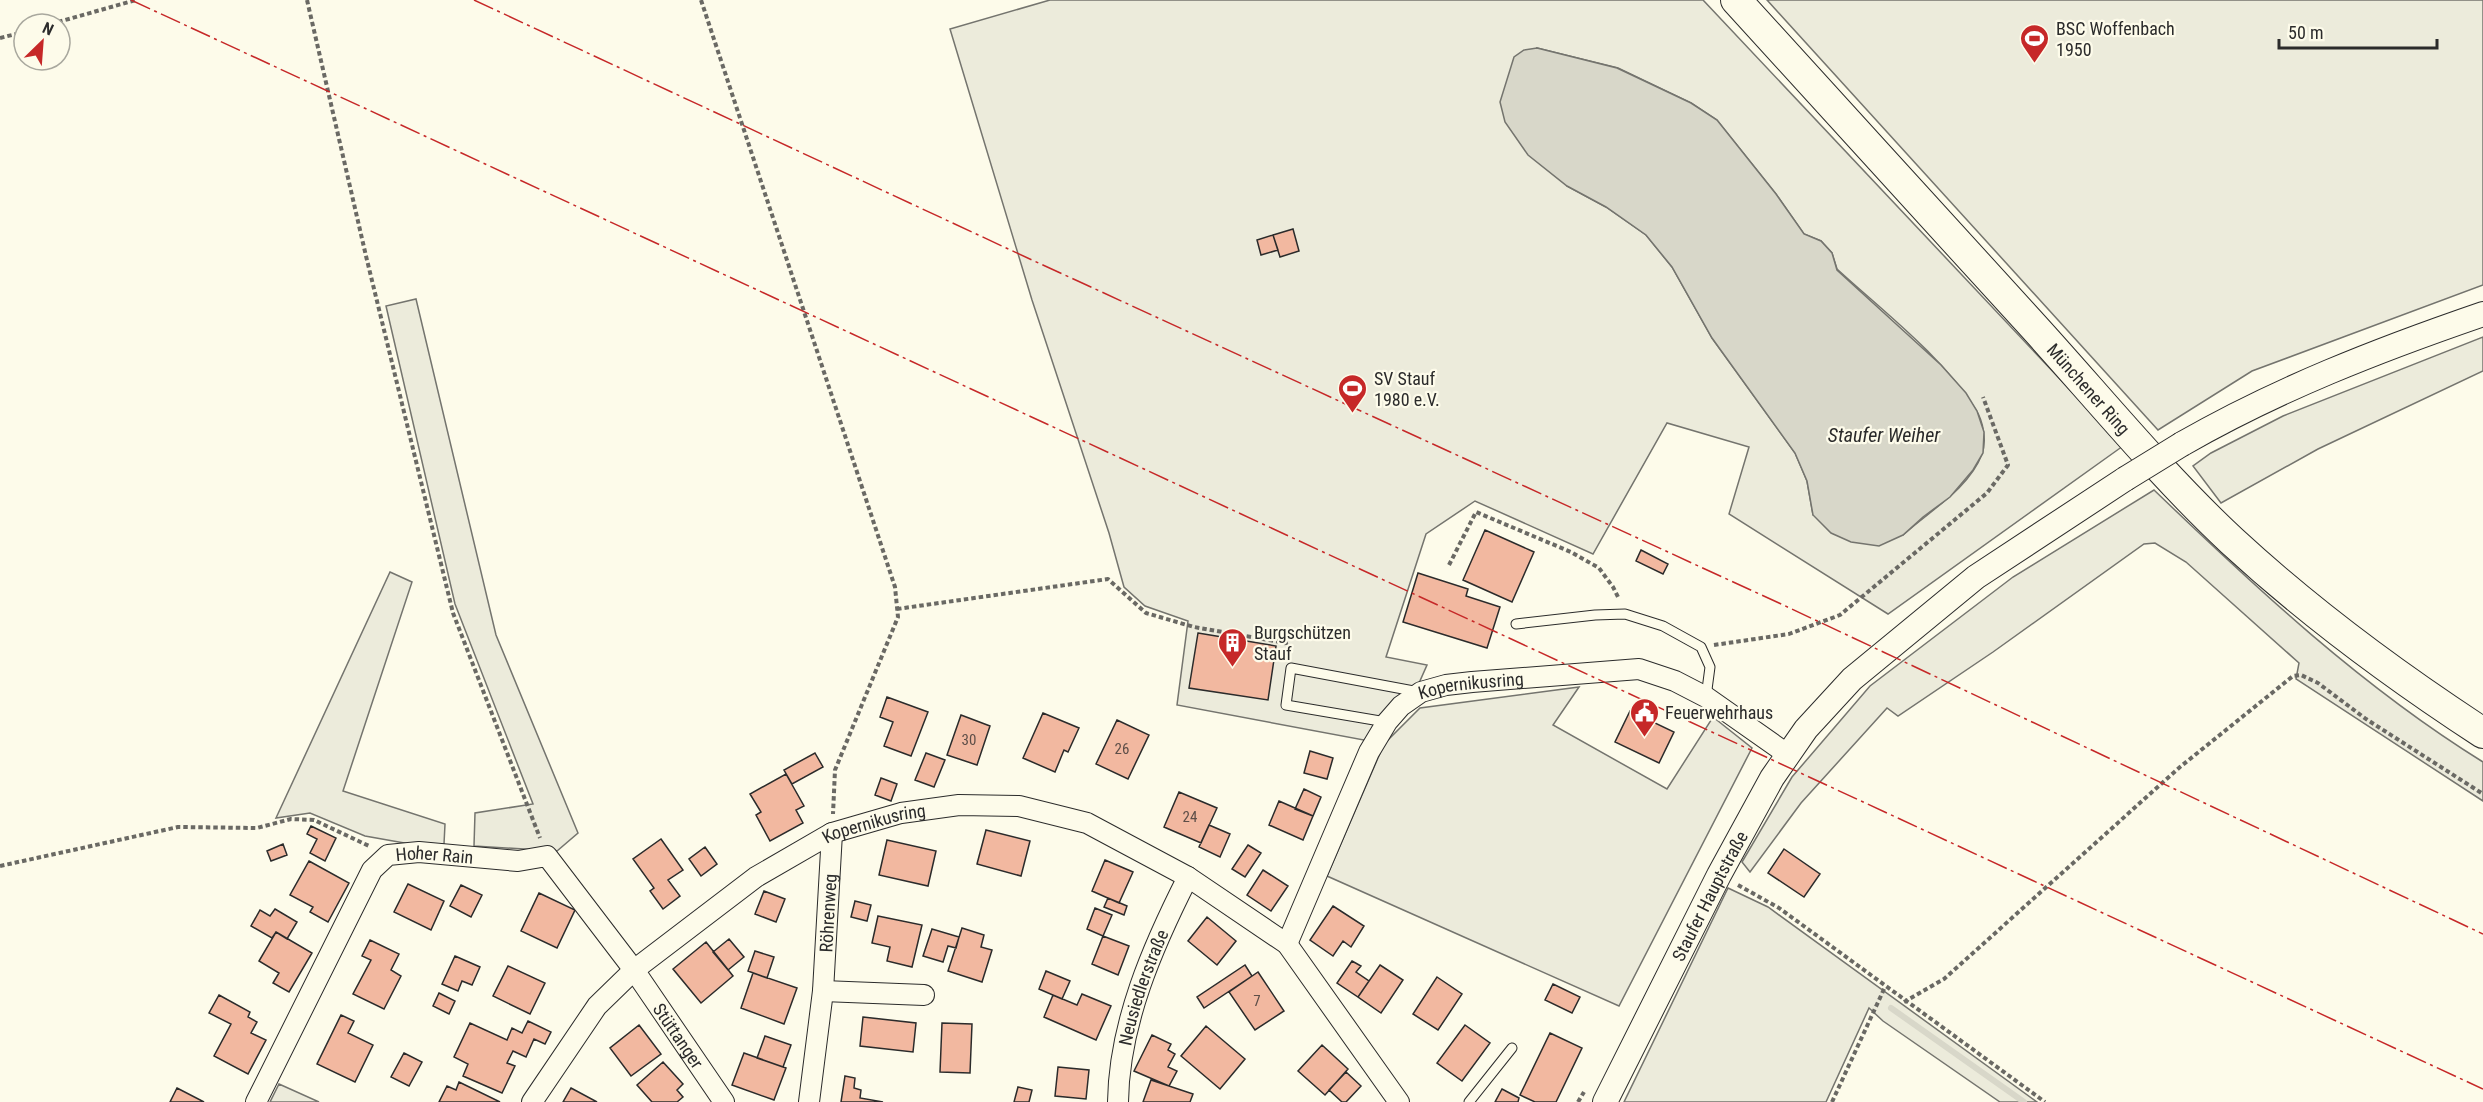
<svg xmlns="http://www.w3.org/2000/svg" width="2483" height="1102" font-family="'Roboto Condensed',sans-serif">
<rect width="100%" height="100%" fill="#fdfbea"/>
<path fill="#ecebdb" stroke="#74746e" stroke-width="1.5" fill-rule="evenodd" d="M1050,0H1703L2123,446L1888,614L1729,514L1749,447L1667,423L1593,554L1475,501L1426,534L1386,657L1427,665L1419,683L1369,741L1177,705L1188,621L1145,606L1124,587L1109,533L1032,300L950,29ZM1537,48L1618,68L1691,103L1717,120L1776,194L1804,234L1821,241L1832,253L1837,269C1885,313 1941,355 1976,410C1983,421 1987,441 1982,454C1969,489 1929,511 1903,535L1813,515L1807,481L1795,453L1712,338L1672,267L1646,235L1606,207L1567,186Z
M1767,0H2483V285L2252,371L2158,430Z
M416,299L496,635L578,833L557,851L474,846L475,813L533,804L455,604L386,306Z
M2483,337V371L2318,449L2221,503L2193,466L2211,453L2283,416Z
M2154,490C2256,588 2362,687 2483,762V801L2296,679L2299,663L2186,562L2155,543L2144,544L1993,652L1898,716L1887,708L1801,803L1750,872L1742,862L1792,777L1870,686L2013,577Z
M390,572L412,582L343,791L445,824L444,844H410L365,836L310,813L276,818Z
M1579,687L1553,725L1667,789L1713,717L1752,748L1619,1006L1327,876L1384,744L1420,708Z
M1728,888L1768,907L2037,1102H2000L1883,1021L1869,1008L1826,1102H1624Z
M279,1084L319,1102H270Z"/>
<path fill="#d8d7c9" stroke="#74746e" stroke-width="1.5" d="M1537,48L1617,68L1691,103L1717,120L1776,194L1804,234L1821,241L1832,253L1837,270L1941,365L1966,393L1977,411L1984,432L1983,453L1973,470L1950,497L1923,517L1903,535L1879,546L1851,542L1831,533L1813,515L1807,481L1795,453L1712,338L1672,267L1646,235L1606,207L1567,186L1528,155L1505,122L1500,102L1514,57L1524,50Z"/>
<g fill="none" stroke-linecap="round" stroke-linejoin="round">
<path stroke="#d8d7c9" stroke-width="6" d="M1891,1008L2024,1102"/>
</g>
<path fill="#f2b8a0" stroke="#2b2b2b" stroke-width="1.5" d="M1293,229L1299,251L1280,257L1273,235Z
M1273,235L1278,250L1261,255L1257,240Z
M1485,530L1534,552L1512,602L1463,580Z
M1641,550L1668,564L1663,574L1636,561Z
M1418,573L1468,589L1466,596L1500,607L1487,648L1403,622Z
M1198,633L1276,646L1268,700L1189,688Z
M887,697L928,712L911,756L884,746L893,722L880,717Z
M1630,711L1674,732L1659,763L1615,742Z
M1043,713L1079,728L1068,752L1064,750L1055,772L1023,758Z
M961,715L990,726L977,765L947,755Z
M1117,720L1149,735L1128,779L1096,764Z
M1310,751L1333,758L1327,779L1304,773Z
M815,753L823,767L792,784L784,770Z
M926,753L945,760L934,787L915,780Z
M786,774L804,806L796,810L803,823L770,841L756,815L761,812L750,794Z
M881,778L897,784L891,801L875,795Z
M1304,789L1321,797L1313,816L1295,809Z
M1179,792L1217,808L1201,843L1164,827Z
M1279,801L1313,816L1303,840L1269,825Z
M1209,825L1230,834L1220,857L1199,847Z
M311,826L336,838L325,861L310,853L317,839L307,834Z
M986,830L1030,841L1021,876L977,864Z
M661,839L683,870L668,880L680,896L663,909L650,891L654,888L633,859Z
M887,840L936,851L928,886L879,875Z
M283,844L287,855L271,861L267,851Z
M1248,845L1261,853L1245,877L1232,869Z
M705,847L717,864L701,876L689,859Z
M1784,849L1820,874L1804,897L1768,873Z
M1105,860L1133,872L1119,903L1092,891Z
M309,861L349,883L328,922L310,912L313,907L290,895Z
M1263,870L1288,886L1271,911L1247,895Z
M408,884L444,901L431,930L394,912Z
M461,885L482,895L471,917L450,906Z
M764,891L785,899L776,922L755,914Z
M539,893L575,910L557,948L521,931Z
M1108,898L1127,906L1124,915L1104,907Z
M855,901L871,905L867,921L851,917Z
M1333,906L1364,926L1351,947L1343,941L1333,956L1310,940Z
M1095,908L1112,915L1103,936L1087,929Z
M275,909L297,922L287,939L276,932L272,938L251,926L260,910L270,916Z
M878,916L922,925L912,967L887,961L890,947L872,943Z
M1207,917L1236,941L1217,965L1188,941Z
M962,928L984,935L981,947L992,950L982,982L948,971Z
M932,929L959,937L956,948L948,946L943,962L923,956Z
M276,932L312,953L289,992L273,983L279,973L259,961Z
M1103,936L1129,946L1118,975L1092,964Z
M729,939L744,957L728,970L713,952Z
M370,940L399,954L391,970L401,976L384,1009L353,994L371,960L362,956Z
M706,942L733,976L701,1003L673,969Z
M755,951L774,957L767,978L748,971Z
M455,956L480,967L472,985L462,981L458,991L442,984Z
M1352,961L1361,966L1356,972L1369,981L1358,997L1337,983Z
M1245,965L1252,976L1204,1008L1197,997Z
M1380,965L1403,980L1381,1013L1358,997Z
M508,966L545,983L530,1014L493,996Z
M1046,971L1070,981L1062,999L1039,989Z
M1258,972L1284,1011L1255,1030L1229,992Z
M753,973L797,988L784,1024L741,1008Z
M1437,977L1462,994L1438,1030L1413,1014Z
M1553,984L1580,997L1572,1013L1545,1000Z
M439,993L455,1001L449,1014L433,1006Z
M1082,994L1111,1006L1096,1040L1044,1017L1053,995L1077,1005Z
M219,995L250,1012L248,1017L257,1022L251,1033L266,1040L248,1074L214,1056L231,1024L209,1013Z
M341,1015L354,1021L348,1033L373,1045L355,1082L317,1064Z
M863,1017L916,1023L913,1052L860,1046Z
M528,1021L551,1032L545,1044L534,1039L526,1057L513,1051L507,1063L515,1066L502,1093L463,1076L468,1064L454,1057L470,1023L507,1040L512,1028L522,1033Z
M942,1023L972,1024L970,1073L940,1072Z
M639,1025L661,1054L631,1076L610,1048Z
M1465,1025L1490,1043L1462,1081L1437,1063Z
M1206,1026L1245,1059L1220,1089L1181,1056Z
M1550,1033L1582,1048L1556,1102H1535L1520,1095Z
M1152,1035L1171,1044L1168,1050L1175,1054L1168,1067L1177,1071L1169,1086L1134,1071Z
M765,1036L791,1045L783,1067L757,1058Z
M1322,1045L1348,1069L1325,1095L1298,1071Z
M404,1053L422,1062L409,1086L391,1077Z
M744,1053L786,1068L774,1100L732,1085Z
M663,1062L683,1084L677,1090L683,1097L677,1102H652L637,1085Z
M1058,1067L1089,1070L1086,1099L1055,1096Z
M1346,1072L1361,1086L1346,1102H1342L1329,1090Z
M845,1076L855,1078L854,1088L861,1090L860,1098L883,1102H841Z
M1151,1080L1193,1094L1190,1102H1143Z
M459,1082L500,1102H439L447,1086L456,1090Z
M1018,1087L1032,1090L1029,1102H1014Z
M177,1088L204,1102H170Z
M571,1088L597,1102H563Z
M1502,1089L1519,1098L1518,1102H1495Z"/>
<g fill="none" stroke-linecap="round" stroke-linejoin="round">
<defs>
<path id="service" d="M1516,624L1595,615L1625,614L1663,626L1701,647L1710,667L1706,697
M1386,722L1286,705L1291,668L1419,692
M1469,1102L1512,1048"/>
<g id="minor">
<path id="s1" d="M1287,944L1348,801L1369,752L1387,722L1401,706L1421,692L1446,685L1472,682L1639,669L1675,681L1706,697L1787,754"/>
<path d="M823,991L924,995"/>
<path id="s2" d="M256,1102L372,870L388,855L419,852L518,861L547,856L634,970L724,1102"/>
<path id="s3" d="M532,1102L597,1006L634,970L756,877L832,833L901,813L959,805L1019,806L1087,823L1188,877L1287,944L1399,1102"/>
<path id="s4" d="M809,1102L823,991L832,833"/>
<path id="s5" d="M1118,1102C1119,1023 1153,946 1188,877"/>
</g>
<g id="tertiary">
<path d="M2182,444C2278,389 2378,350 2483,314"/>
<path id="s6" d="M1605,1102L1719,875L1772,778L1806,729L1852,679L1976,577L2125,479"/>
</g>
<g id="primary">
<path id="s7" d="M1736,0C1832,105 1928,211 2024,316C2093,391 2157,471 2232,541C2310,613 2394,675 2483,733"/>
</g>
</defs>
<use href="#service" stroke="#2b2b2b" stroke-width="11"/>
<use href="#minor" stroke="#2b2b2b" stroke-width="22"/>
<use href="#tertiary" stroke="#2b2b2b" stroke-width="26"/>
<use href="#primary" stroke="#2b2b2b" stroke-width="32"/>
<path stroke="#6a6964" stroke-width="4" stroke-dasharray="4.5 3" stroke-linecap="butt" d="M307,0L366,256L453,613L540,838
M701,0L895,587L898,617L835,770L833,814
M51,24L136,0
M0,38L24,32
M1449,565L1476,512L1571,552L1599,568L1613,587L1619,599
M897,609L1108,579L1146,613L1194,627L1286,643L1288,656
M1714,645L1789,634L1840,615L1987,493L2008,465L1983,397
M0,866L178,827L257,828L291,819L314,820L369,846
M1738,885L1779,908L2045,1102
M1904,1002L1944,979L2180,767L2293,676L2301,675L2318,683L2366,719L2483,794
M1578,1102L1584,1092
M1832,1102L1885,987"/>
<use href="#service" stroke="#fdfbea" stroke-width="9"/>
<use href="#minor" stroke="#fdfbea" stroke-width="20"/>
<use href="#tertiary" stroke="#fdfbea" stroke-width="24"/>
<use href="#primary" stroke="#fdfbea" stroke-width="30"/>
<defs>
<path id="tertiary-bridge" d="M2125,479L2182,444"/>
</defs>
<use href="#tertiary-bridge" stroke="#2b2b2b" stroke-width="26" stroke-linecap="butt"/>
<use href="#tertiary-bridge" stroke="#fdfbea" stroke-width="24"/>
<path stroke="#c62828" stroke-width="1.5" stroke-dasharray="21 4.5 3 4.5" stroke-linecap="butt" d="M131,0L2483,1089
M474,0L1032,260L1779,603L2483,934"/>
</g>
<defs>
<symbol id="stadium-pin" viewBox="-11 -11 22 30"><path d="M0 17L-7.5 6A9.5 9.5 0 1 1 7.5 6Z" fill="#c62828" stroke="#fdfbea"/><path d="M0-5a6.5 5 0 1 0 0 10a6.5 5 0 1 0 0-10ZM-3.5-1.8h7v3.6h-7Z" fill="#fff"/></symbol>
<symbol id="building-pin" viewBox="-11 -11 22 30"><path d="M0 17L-7.5 6A9.5 9.5 0 1 1 7.5 6Z" fill="#c62828" stroke="#fdfbea"/><path d="M-4-6H4V6H1V3H-1V6H-4ZM-2.5-4.3h1.7v1.8h-1.7ZM.8-4.3h1.7v1.8H.8ZM-2.5-1h1.7V.8h-1.7ZM.8-1h1.7V.8H.8Z" fill="#fff"/></symbol>
<symbol id="civic-pin" viewBox="-11 -11 22 30"><path d="M0 17L-7.5 6A9.5 9.5 0 1 1 7.5 6Z" fill="#c62828" stroke="#fdfbea"/><path d="M-.6-6.5H3V-4.5H.6V-3L4-1V1h2V6H-6V1h2V-1L-.6-3ZM-1.2 2.5V6h2.4V2.5Z" fill="#fff"/></symbol>
</defs>
<g fill-rule="evenodd">
<use href="#stadium-pin" x="2018" y="22" width="33" height="45"/>
<use href="#stadium-pin" x="1336" y="372" width="33" height="45"/>
<use href="#building-pin" x="1216" y="626" width="33" height="45"/>
<use href="#civic-pin" x="1628" y="696" width="33" height="45"/>
</g>
<g text-anchor="middle" dominant-baseline="central" stroke-width="4.5" stroke-linejoin="round" paint-order="stroke">
<g font-size="15" fill="#5d4e48">
<text x="969" y="740">30</text>
<text x="1122" y="749">26</text>
<text x="1190" y="817">24</text>
<text x="1257" y="1001">7</text>
</g>
<g font-size="18" fill="#2b2b2b" stroke="#fdfbea" text-anchor="start">
<text x="2056" y="28">BSC Woffenbach<tspan x="2056" dy="21">1950</tspan></text>
<text x="1374" y="378">SV Stauf<tspan x="1374" dy="21">1980 e.V.</tspan></text>
<text x="1254" y="632">Burgschützen<tspan x="1254" dy="21">Stauf</tspan></text>
<text x="1665" y="712">Feuerwehrhaus</text>
</g>
<g font-size="18" fill="#2b2b2b" stroke="#fdfbea">
<text stroke="none"><textPath href="#s7" startOffset="525">Münchener Ring</textPath></text>
<text stroke="none"><textPath href="#s1" startOffset="340">Kopernikusring</textPath></text>
<text stroke="none"><textPath href="#s3" startOffset="452">Kopernikusring</textPath></text>
<text stroke="none"><textPath href="#s2" startOffset="328">Hoher Rain</textPath></text>
<text stroke="none"><textPath href="#s6" startOffset="231">Staufer Hauptstraße</textPath></text>
<text stroke="none"><textPath href="#s4" startOffset="190">Röhrenweg</textPath></text>
<text stroke="none"><textPath href="#s5" startOffset="118">Neusiedlerstraße</textPath></text>
<text stroke="none"><textPath href="#s2" startOffset="664">Stüttanger</textPath></text>
</g>
<g font-size="20" font-style="italic" fill="#2b2b2b" stroke="#fdfbea">
<text x="1884" y="435">Staufer Weiher</text>
</g>
</g>
<g transform="translate(42 42) rotate(25)"><circle r="28" fill="#fdfbea" stroke="#a9a89e" stroke-width="1.5"/>
<path d="M0-4.5L10 22L0 15L-10 22Z" fill="#c62828"/>
<text y="-9" font-size="16" font-weight="bold" text-anchor="middle" fill="#2b2b2b">N</text>
</g>
<path d="M2279 39v9h158v-9" fill="none" stroke="#2b2b2b" stroke-width="3"/>
<text x="2288" y="39" font-size="18" fill="#2b2b2b" stroke="#fdfbea" stroke-width="4.5" paint-order="stroke">50 m</text>
</svg>
